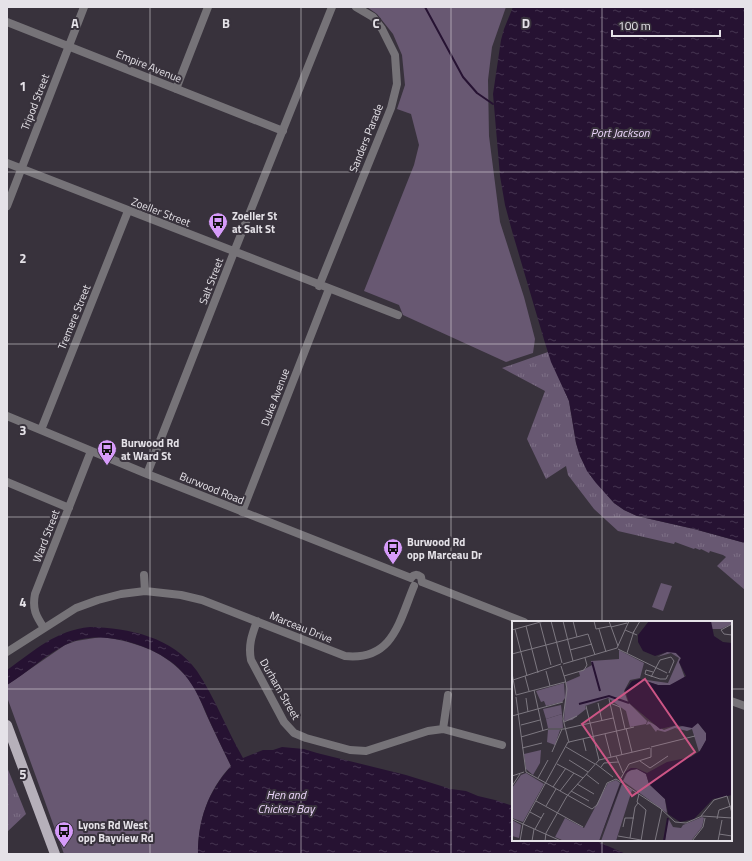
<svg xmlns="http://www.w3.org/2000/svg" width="752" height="861" font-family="'Titillium Web',sans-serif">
<defs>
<pattern id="park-tufts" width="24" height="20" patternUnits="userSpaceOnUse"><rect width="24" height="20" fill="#685872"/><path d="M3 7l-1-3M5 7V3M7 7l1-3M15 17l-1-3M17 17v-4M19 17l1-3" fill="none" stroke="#7d7086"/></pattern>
<pattern id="water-ripples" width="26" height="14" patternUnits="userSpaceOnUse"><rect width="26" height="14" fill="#261232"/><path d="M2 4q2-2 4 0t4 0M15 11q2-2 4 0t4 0" fill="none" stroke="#453450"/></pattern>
</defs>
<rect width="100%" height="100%" fill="#38323c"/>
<path fill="#685872" d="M367,7H506L492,47L488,80L489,136L500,222L524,297L535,339L533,353L506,362L403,315L399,305L364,291L414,165L419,145L411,114L397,109L405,85L402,55L393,34L377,14Z
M661,583L672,586L663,611L652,607Z
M101,637C132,641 162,650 184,674C195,685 201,702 207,716C215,733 223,750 231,766C208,790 198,821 198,854H64L7,697V685L65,645L76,641Z"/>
<path fill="url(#park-tufts)" d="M548,352L569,401L576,443L580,456L590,475L614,503L624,510L637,516L694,529L745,543V590L717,566L726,557L723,555L710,551L709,553L701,549L700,550L695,548L694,549L675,542L674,544L618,531L594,509L568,475L566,466L546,479L527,439L545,391L502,368Z
M7,767L26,814L7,832Z"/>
<path fill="url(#water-ripples)" d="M513,7H745V543L694,529L637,516L624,510L614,503L596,483L587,471L580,456L576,443L569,401L551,362L545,343L512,231L505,205L500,176L493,94L501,40L504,29Z
M90,627C129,628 173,637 197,671C215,698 227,730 243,758L263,750H273L282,747L304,749L317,753L406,775L451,789L466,791L478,796L495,800L513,806V840H594L626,854H198C198,819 208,792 231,766C224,752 217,737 210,722C203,706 196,688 184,674C169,656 144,645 121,640C103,636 82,636 65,645C44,656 27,673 7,685V670C34,651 56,630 90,627Z"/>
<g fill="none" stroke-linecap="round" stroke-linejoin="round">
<path stroke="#261232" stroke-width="2" d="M425,7L463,77L477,93L493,104"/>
<path stroke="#767378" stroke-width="8" d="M7,22L283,131
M176,89L208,7
M7,163L398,315
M7,206L84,7
M319,286L391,108L397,84L395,55L382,29L373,17L356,7
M7,416L147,474L411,578
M41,430L128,211
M147,474L234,252L332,7
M7,482L69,508
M242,512L329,289
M144,575L145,591
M411,578C414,574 417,574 421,577L422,582
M422,582L524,622
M257,621C252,635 248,645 251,660L284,722L294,733L306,738L350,750L366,751L428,731L443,729L502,745
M44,628C36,616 32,609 35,594L91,451
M7,652L76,608L98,600L121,594L145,591L181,595L202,600L345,656C393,661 399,622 414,586
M731,701L745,706
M443,729L448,695"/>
<path stroke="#b6b0ba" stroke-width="10" d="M7,725L55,854"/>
</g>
<path fill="none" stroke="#e5e2e8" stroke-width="1" stroke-opacity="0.55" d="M150,7V854M301,7V854M451,7V854M602,7V622M7,172H745M7,344H745M7,517H745M7,689H513M731,689H745M602,840V854"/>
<defs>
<symbol id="bus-pin" viewBox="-11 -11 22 30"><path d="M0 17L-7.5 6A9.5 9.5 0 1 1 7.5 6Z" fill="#d69bfa" stroke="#38323c"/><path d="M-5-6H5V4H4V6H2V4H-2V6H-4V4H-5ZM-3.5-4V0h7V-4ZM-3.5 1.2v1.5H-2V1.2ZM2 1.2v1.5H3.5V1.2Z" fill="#111"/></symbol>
</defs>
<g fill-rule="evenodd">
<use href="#bus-pin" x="207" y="211" width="22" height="30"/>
<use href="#bus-pin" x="96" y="438" width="22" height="30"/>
<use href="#bus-pin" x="382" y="537" width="22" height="30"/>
<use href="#bus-pin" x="53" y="820" width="22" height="30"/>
</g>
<g text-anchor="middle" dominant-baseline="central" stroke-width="4" stroke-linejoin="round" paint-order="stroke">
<g font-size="11" fill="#e5e2e8" stroke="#38323c">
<text transform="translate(149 66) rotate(22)">Empire Avenue</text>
<text transform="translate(35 102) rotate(-69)">Tripod Street</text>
<text transform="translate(366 138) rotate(-68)">Sanders Parade</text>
<text transform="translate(161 212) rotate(21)">Zoeller Street</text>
<text transform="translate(211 281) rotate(-69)">Salt Street</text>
<text transform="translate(74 317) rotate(-68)">Tremere Street</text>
<text transform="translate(275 397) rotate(-69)">Duke Avenue</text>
<text transform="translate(212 488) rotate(22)">Burwood Road</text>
<text transform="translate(46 536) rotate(-69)">Ward Street</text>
<text transform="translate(301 627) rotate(22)">Marceau Drive</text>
<text transform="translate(280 689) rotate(60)">Durham Street</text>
</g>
<g font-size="11" font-weight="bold" fill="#e5e2e8" stroke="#38323c" text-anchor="start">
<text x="232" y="216">Zoeller St<tspan x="232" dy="13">at Salt St</tspan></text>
<text x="121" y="443">Burwood Rd<tspan x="121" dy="13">at Ward St</tspan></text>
<text x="407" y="542">Burwood Rd<tspan x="407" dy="13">opp Marceau Dr</tspan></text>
<text x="78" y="825">Lyons Rd West<tspan x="78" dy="13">opp Bayview Rd</tspan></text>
</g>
<g font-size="12" font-style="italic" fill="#edd6fc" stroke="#38323c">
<text x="620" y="132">Port Jackson</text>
<text x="286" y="794">Hen and<tspan x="286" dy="14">Chicken Bay</tspan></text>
</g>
</g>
<g transform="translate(512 621)">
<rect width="220" height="220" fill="#38323c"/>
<path d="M107,29L132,42L128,57L118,59L112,70L116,81L135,100L134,103L118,106L114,90L96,77L73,85L74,88L60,99L52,100L54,61L68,55L67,51L80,44L79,40L107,38ZM49,84L50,93L34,98L31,88ZM125,148L134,153L137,163L153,178L155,192L111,160L116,150ZM190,196L192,197L190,206L179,220H153L156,197L161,206L169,207L171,204Z" fill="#685872"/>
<path d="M199,0H219L220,3L209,8H198ZM155,31H163L169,37L167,41L173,57L158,64H146L128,58L156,62L167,37L159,32L145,36ZM52,62L53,77L50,81L34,85L32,80L29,81L24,70ZM50,93L51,107H36L34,98ZM136,100L152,109L165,104L166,106L186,102L194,112V120L187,131L180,108L175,110L163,107L153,111L145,109L144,111L138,103L134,104ZM36,109H48L43,124L35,121ZM29,129L28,142L21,154L14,148L12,133ZM14,152L32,163L11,201L0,197V167L9,154ZM104,159L108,162L87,220H52L43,216L53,197L72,207L96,162ZM110,163L120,169L104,220H89ZM0,199L9,204L7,217L0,215Z" fill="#685872"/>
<path d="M137,0H199L202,15L211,21L220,22V174L201,178L182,198L168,201L156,193L153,178L137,163L134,153L125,148L119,149L113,153L87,220L113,151L119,147H124L135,152L155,141L179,136L188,130L194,119V112L186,102L180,107L165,104L148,108L117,82L113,69L120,60L128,58L146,64H158L174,55L167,41L169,37L164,32L155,31L143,35L131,30L126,21V14Z" fill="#261232"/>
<path fill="none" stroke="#261232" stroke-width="2" d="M80,41L88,70M67,83L97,75L117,82M152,220L156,197"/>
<path fill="none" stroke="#7d7881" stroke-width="1" d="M39,0L50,42M51,0L61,40M61,0L65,16M82,0L84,8L99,5M97,0L106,25M28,2L39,44M220,3L209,9L212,13L220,14M14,5L26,52M99,6L115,2M3,8L15,55M87,8L94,31M0,9L32,0M113,9L125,14M121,12L128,0M105,27L117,0M106,28L155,52M58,29L80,23M115,32L122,10M0,33L76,13L83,34M51,43L105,27M49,45L53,58M34,50L38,65M141,51L134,49L133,53L148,58H154L156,54M0,52L4,74M13,55L17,70M52,55L72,49L75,44L73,37M139,56L148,39L159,36L162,40L157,52M53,58L55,68L51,98L57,122M1,59L49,43M22,69L31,110M4,74L53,61M4,76L14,151M14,77L16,91M97,78L110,134M86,82L90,100M98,82L108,86L113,108M74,85L87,139M0,95L51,81M52,101L65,95M9,104L28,99M114,107L120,131M93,113L99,136M9,116L36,108H52L101,97M71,118L74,130M57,121L122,106M54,126L83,143M139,126L183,115M10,127L30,122M40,131L50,108M104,135L111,152M57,139L76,151M128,140L138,147L156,135M45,143L71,157M84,143L101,156M89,146L92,142L106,141M14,151L34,162M74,153L87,163M0,155L12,151M26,157L36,139M109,157L117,143L139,136V127M34,162L80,188L85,184L95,162L104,158L148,187L163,201L174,202L190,195L220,197M65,163L82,173M0,165L8,153M41,166L54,147M48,170L62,152M59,170L77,180M127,173L125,181L134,189L129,220M24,180L71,206M34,185L44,168M18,191L29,197M189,195L202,179L215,175L220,192M0,198L49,220M205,198L207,189L219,185M111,206L113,197H122M23,208L32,192M207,213L220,215M106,215L129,219M118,217L123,186L126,182M8,220L11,203L56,121M20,220L22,208M33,220L34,212L55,175L87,139L138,127M143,220L150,188M180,220L191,206L193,197M206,220L210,199"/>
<path fill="#cc5585" fill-opacity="0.15" stroke="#cc5585" stroke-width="2" d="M133,58L183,131L120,175L70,103Z"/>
<rect width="220" height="220" fill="none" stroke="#e5e2e8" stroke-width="2"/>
</g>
<g font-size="13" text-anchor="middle" font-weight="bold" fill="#e5e2e8" stroke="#38323c" stroke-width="4" stroke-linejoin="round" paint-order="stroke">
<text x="75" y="28">A</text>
<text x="226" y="28">B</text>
<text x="376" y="28">C</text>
<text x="526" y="28">D</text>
<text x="23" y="91">1</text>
<text x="23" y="263">2</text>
<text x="23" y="435">3</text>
<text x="23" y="607">4</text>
<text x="23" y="779">5</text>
</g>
<rect width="752" height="861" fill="none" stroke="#e5e2e8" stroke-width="16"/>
<path d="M612 30v6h108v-6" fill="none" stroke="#e5e2e8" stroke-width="2"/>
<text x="618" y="30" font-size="12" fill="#e5e2e8" stroke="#38323c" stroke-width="3" paint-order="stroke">100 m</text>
</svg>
